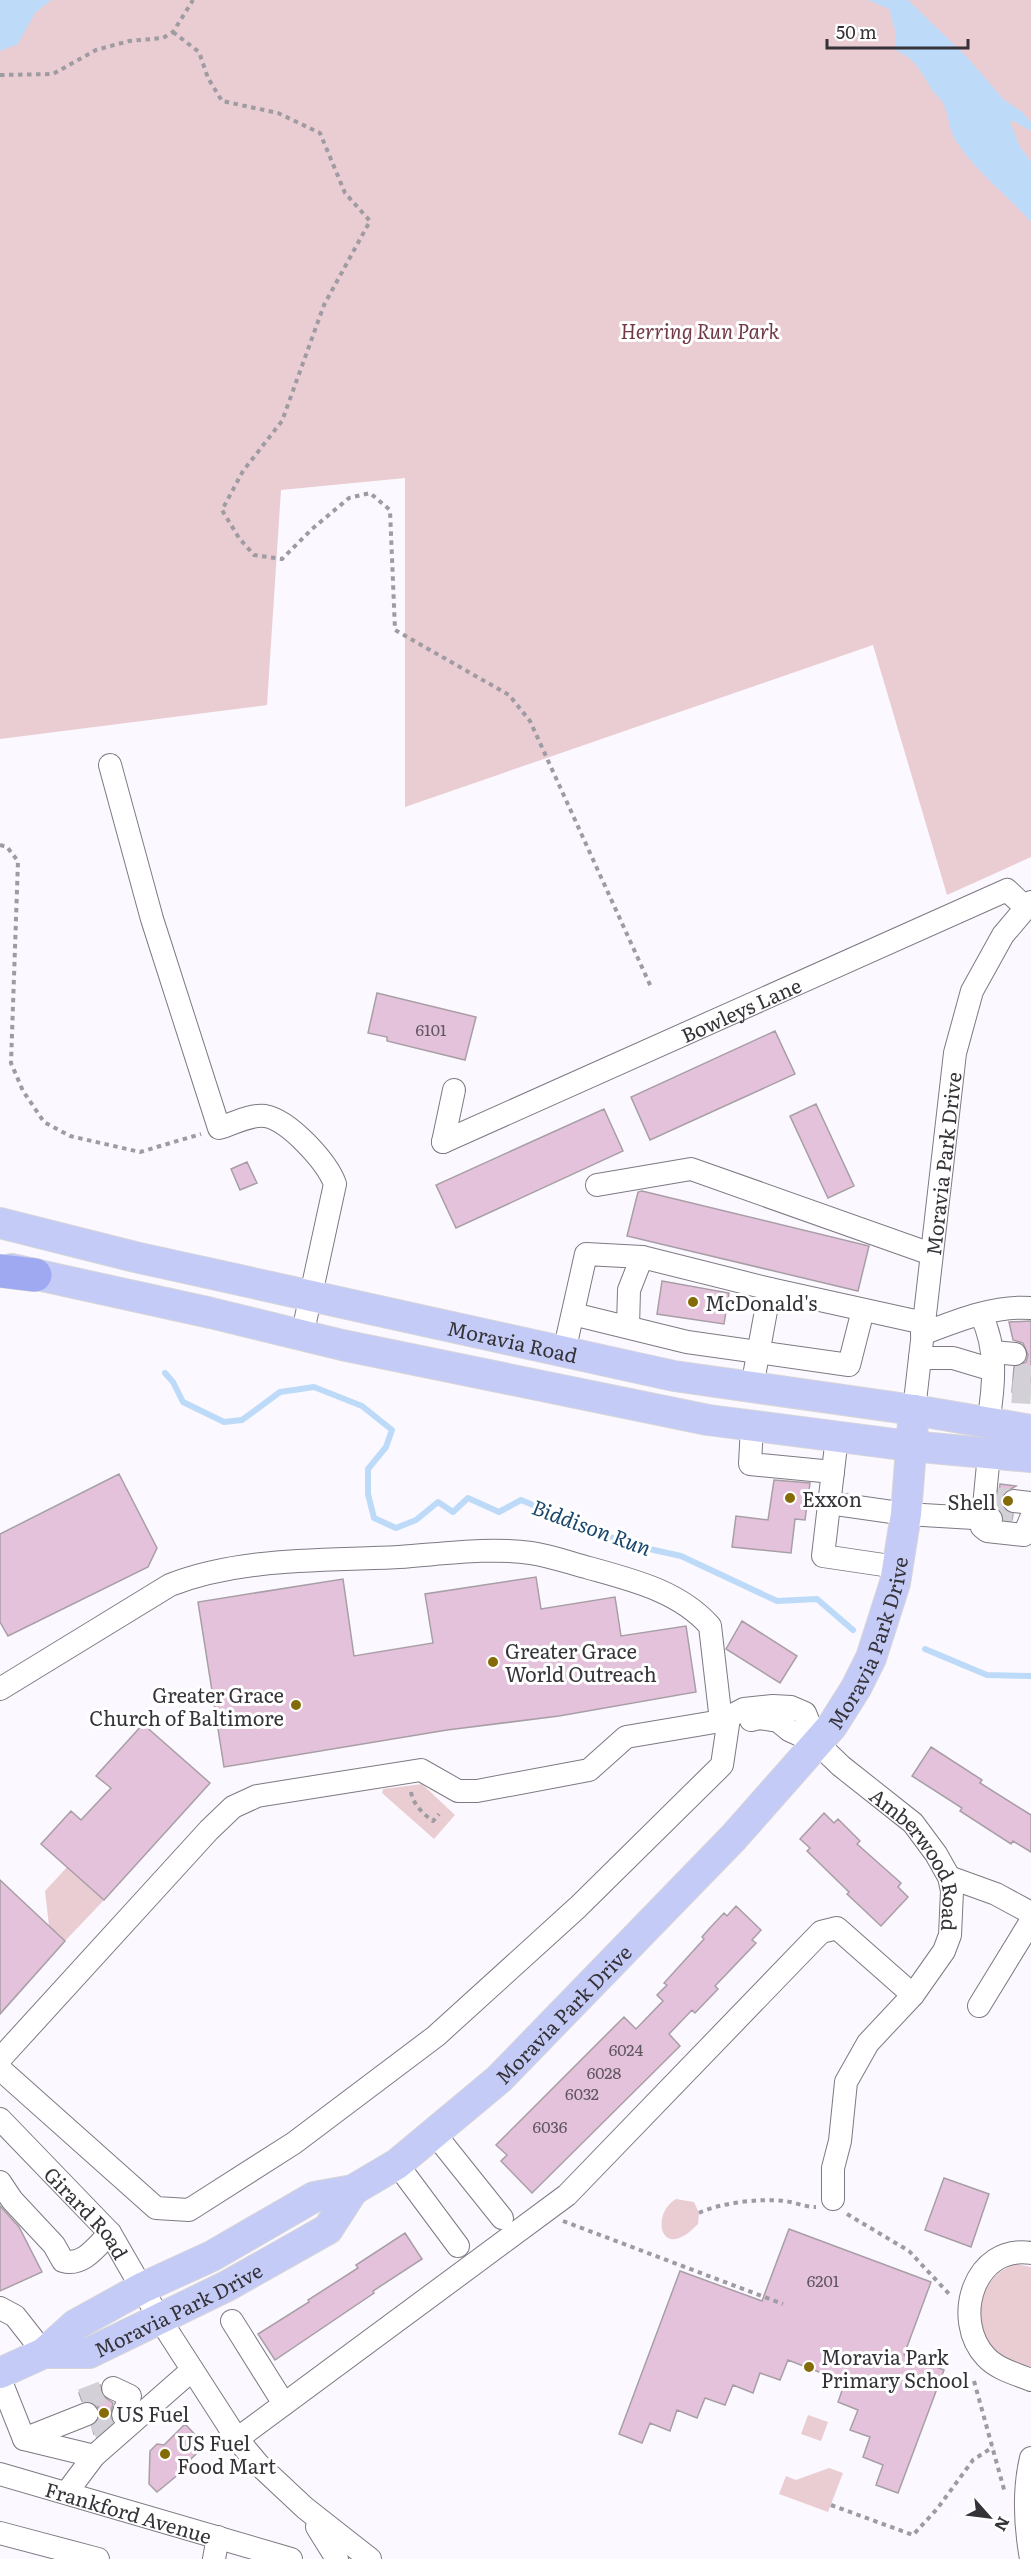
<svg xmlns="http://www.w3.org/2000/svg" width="1031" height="2559" font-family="Literata,serif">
<rect width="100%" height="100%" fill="#fbf8ff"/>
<path fill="#eacdd2" d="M0,0H1031V857L947,895L873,645L405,807V478L281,490L267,705L0,739Z
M422,1784L455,1815L434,1839L382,1793L383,1789Z
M67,1867L104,1900L65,1941L49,1926L45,1891Z
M676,2199L694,2202L699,2213L698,2224C660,2264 650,2214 676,2199Z
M1017,2264L1031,2267V2367C1014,2362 993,2355 984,2339C982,2335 982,2329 982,2325C977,2299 989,2271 1017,2264Z
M808,2415L828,2422L821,2441L801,2434Z
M829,2468L843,2473L828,2512L779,2494L786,2476L796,2480Z"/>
<path fill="#bddbf8" d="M0,0H51L35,13L18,44L0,51Z
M868,0H908L966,56L1004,100L1021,111L1031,122V131L1013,121L1010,122L1020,147L1031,161V222C1006,194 977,173 956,141C949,130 949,118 945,107C943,100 935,95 931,88C919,69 917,60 895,50L896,34L889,9Z"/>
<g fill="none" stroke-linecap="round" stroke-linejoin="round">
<path stroke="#bddbf8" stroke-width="6" d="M165,1373L173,1382L183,1402L224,1422L242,1420L280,1392L314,1387L362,1406L392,1430L386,1447L368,1469V1494L374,1518L396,1528L416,1520L438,1502L453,1512L468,1498L499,1512L521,1500L627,1544L681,1556L777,1601L817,1599L853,1630
M925,1649L987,1675L1031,1676"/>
</g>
<path fill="#e5c2dc" stroke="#a89ea6" stroke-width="1.5" d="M377,993L476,1017L465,1060L387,1041V1037L368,1033Z
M775,1031L795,1074L650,1140L631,1097Z
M816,1104L854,1186L828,1198L790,1116Z
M604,1109L623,1151L456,1228L436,1185Z
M247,1162L257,1183L240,1190L231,1169Z
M642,1191L869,1246L858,1291L627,1236L638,1192Z
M662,1281L729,1293L724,1324L657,1314Z
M1031,1321V1393L1012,1392L1014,1367L1026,1362L1028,1355L1023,1343L1013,1340L1009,1322Z
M119,1474L157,1548L148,1567L8,1636L0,1622V1534Z
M774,1480L810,1483L805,1520L795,1519L791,1553L732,1547L736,1516L768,1520Z
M1000,1484L1016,1486L1004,1493L1001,1500L1006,1511L1013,1514L1012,1520L1004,1519L1003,1512L997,1507Z
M536,1577L541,1609L615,1597L621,1636L686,1626L696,1692L559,1716L447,1730L224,1767L198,1602L343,1579L354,1656L433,1643L425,1594Z
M742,1621L797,1656L780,1683L726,1649Z
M143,1724L210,1783L104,1900L41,1844L71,1811L81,1820L111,1788L96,1776Z
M931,1747L982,1780L980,1783L1031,1815V1852L1013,1841L1011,1844L960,1811L962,1808L912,1776Z
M824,1813L834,1823L838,1819L860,1841L857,1844L901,1883L898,1887L908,1897L881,1926L847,1894L849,1892L807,1851L810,1848L800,1839Z
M0,1880L65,1941L0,2014Z
M736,1906L761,1930L752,1940L756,1943L715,1986L718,1989L695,2013L692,2010L669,2034L680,2046L532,2193L501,2161L507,2155L496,2145L624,2017L636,2029L663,2001L657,1995L667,1985L664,1983L704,1939L702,1937L708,1930L724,1913L727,1916Z
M944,2178L989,2194L971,2247L925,2230Z
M0,2206L19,2227L42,2272L0,2291Z
M789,2229L931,2282L904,2355L944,2370L898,2493L876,2485L883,2465L863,2457L870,2437L850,2430L858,2410L838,2402L845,2382L788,2360L780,2380L760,2373L753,2393L733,2385L725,2405L705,2398L697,2418L677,2410L670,2431L650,2423L642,2443L619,2434L680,2271L762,2301Z
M405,2233L422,2259L373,2291L374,2293L275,2360L258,2334L309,2302L308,2300L358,2268L356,2265Z
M100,2385L102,2395L113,2403L110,2417L112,2422L102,2431L94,2434L92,2427L98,2422L100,2410L95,2403L82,2401L79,2393Z
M185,2424L205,2445L185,2465V2469L157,2492L149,2484L150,2451L157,2444L164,2445Z"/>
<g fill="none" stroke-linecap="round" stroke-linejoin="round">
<path stroke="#d3d1d7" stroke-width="22" stroke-dasharray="22 11" stroke-linecap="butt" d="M1014,1374L1031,1376
M1012,1392L1031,1393
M993,1498L1014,1501
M991,1519L1012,1521
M82,2400L113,2388
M92,2429L123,2415"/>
<defs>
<g id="minor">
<path d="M110,765L152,919L219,1128C233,1124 250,1114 265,1116C289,1120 327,1162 335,1184L302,1336"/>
<path id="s1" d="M443,1142L1007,890L1026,908"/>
<path d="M443,1142L454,1090"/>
<path d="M597,1185L691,1169L931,1254"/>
<path d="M573,1314L687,1342L849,1365L863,1310"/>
<path d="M981,1315C998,1349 994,1387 988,1423"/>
<path d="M628,1327L629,1290L642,1257"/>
<path d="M922,1334C956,1321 995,1305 1031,1308"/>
<path d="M564,1352L586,1254L642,1257L770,1289L924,1323"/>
<path d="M993,1352L1015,1354"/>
<path d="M920,1358H953L993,1370"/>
<path d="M752,1387L770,1289"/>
<path id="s2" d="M914,1410L955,1053L972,991L1003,935L1031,902"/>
<path d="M752,1426L750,1464L833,1472"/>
<path d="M837,1437L823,1556L897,1567"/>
<path d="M989,1454L982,1527L987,1531L1024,1535L1031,1518"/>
<path d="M1014,1501L1031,1503"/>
<path d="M829,1503L906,1514L991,1519"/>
<path d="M0,1689L170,1585C242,1557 323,1561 399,1557C443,1554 488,1547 531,1553C551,1556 570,1563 589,1568C632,1580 679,1591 710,1626L721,1721"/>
<path id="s3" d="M751,1720L759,1718L778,1721L789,1730L817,1743L841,1766L913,1823L936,1854L949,1877L952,1891L950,1935L944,1951L913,1995L868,2043L846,2082L840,2141L833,2168V2199"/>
<path d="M949,1877L996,1894L1031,1913"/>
<path d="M979,2006L1031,1921"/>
<path d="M0,2059L209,1830L233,1807L257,1796L421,1770L458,1791H477L589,1770L626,1737L721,1721L744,1709L773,1706L791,1707L805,1713L817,1743"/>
<path d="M0,2069L156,2208L189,2210L294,2143L436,2036L578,1907L722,1765L729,1718"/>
<path id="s4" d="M0,2119L110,2233L159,2318L237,2439L258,2464L305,2508L370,2559"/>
<path d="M434,2133L502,2218"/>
<path d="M397,2164L458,2246"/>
<path d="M0,2182L12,2200L54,2245L63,2261C83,2267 97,2246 110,2233"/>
<path d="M1031,2253C974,2244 951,2320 986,2357C997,2369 1016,2374 1031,2380"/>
<path d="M0,2308L15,2316L44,2353"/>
<path d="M232,2321L284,2404"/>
<path d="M0,2379L24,2439L87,2414"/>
<path d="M113,2388L130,2396L123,2415"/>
<path d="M24,2439L94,2456"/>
<path d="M237,2439L567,2195L821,1932L837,1928L913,1995"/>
<path id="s5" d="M0,2474L291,2559"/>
<path d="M67,2492L94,2456L192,2370"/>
<path d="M317,2527L337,2559"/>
<path d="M0,2533L98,2559"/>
<path d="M214,2559L218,2537"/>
<path d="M1031,2559C1025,2525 1023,2492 1031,2458"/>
</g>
<g id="major">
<path id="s6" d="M0,1223L135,1257L674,1376L914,1410L1031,1430"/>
<path d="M11,1269L211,1313L342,1345L708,1420L910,1446L1031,1457"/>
<path id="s7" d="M44,2353H89L227,2286L328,2229L353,2190"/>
<path id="s8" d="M0,2373L44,2353L75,2325L142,2288L212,2256L314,2197L353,2190L397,2164L499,2079L734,1837L832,1726L856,1688L871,1658L895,1583L906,1514L914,1410"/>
</g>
<path id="highway" d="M0,1271L35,1275"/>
</defs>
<use href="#minor" stroke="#7e7983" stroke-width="24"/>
<use href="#major" stroke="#d7d6d7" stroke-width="32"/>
<use href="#highway" stroke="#d7d6d7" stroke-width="34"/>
<path stroke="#9e9ba2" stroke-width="4" stroke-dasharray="4.5 4.5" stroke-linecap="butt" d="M173,32L199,52L208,78L222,101L278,113L320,133L345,193L370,221L324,305L282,421L243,471L222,510L239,538L254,555L282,559L312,529L349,498L370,493L390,510L395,630L509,695L530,721L651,987
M0,75L53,74L96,50L129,41L163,38L173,32L193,0
M0,845L7,847L18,861L11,1063L23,1091L44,1122L70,1136L140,1152L201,1134
M411,1792C413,1804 423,1814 433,1821L439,1814
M699,2213C719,2203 761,2198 784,2201C795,2202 804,2207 816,2207
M847,2214L909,2251L951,2296
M563,2221L783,2304
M974,2381L1005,2493
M831,2505L913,2535L937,2509L973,2460L993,2447"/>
<use href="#minor" stroke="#fff" stroke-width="22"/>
<use href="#major" stroke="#c5cbf7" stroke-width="30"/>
<use href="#highway" stroke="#9fa9f2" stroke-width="33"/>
</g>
<g fill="#856b07" stroke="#fff" stroke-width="2">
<circle cx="693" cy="1302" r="6"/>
<circle cx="790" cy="1498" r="6"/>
<circle cx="1008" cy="1501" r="6"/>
<circle cx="493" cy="1662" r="6"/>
<circle cx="296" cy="1705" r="6"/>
<circle cx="809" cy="2367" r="6"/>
<circle cx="104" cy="2413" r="6"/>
<circle cx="165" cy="2454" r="6"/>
</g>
<g text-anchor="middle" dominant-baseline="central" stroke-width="6" stroke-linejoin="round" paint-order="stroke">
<g font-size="16" fill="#615761">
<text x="431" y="1029">6101</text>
<text x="626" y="2049">6024</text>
<text x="604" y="2072">6028</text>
<text x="582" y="2093">6032</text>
<text x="550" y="2126">6036</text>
<text x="823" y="2280">6201</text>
</g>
<g font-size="20" font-style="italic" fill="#713847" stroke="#fff">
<text x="700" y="330">Herring Run Park</text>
</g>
<g font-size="20" fill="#353338" stroke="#fff">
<text stroke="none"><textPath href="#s1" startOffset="326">Bowleys Lane</textPath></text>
<text stroke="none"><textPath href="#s2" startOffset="248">Moravia Park Drive</textPath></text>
<text stroke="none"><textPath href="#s6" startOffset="526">Moravia Road</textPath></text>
<text stroke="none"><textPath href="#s8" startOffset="1162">Moravia Park Drive</textPath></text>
<text stroke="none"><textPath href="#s3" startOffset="232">Amberwood Road</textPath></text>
<text stroke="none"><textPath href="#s8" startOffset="676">Moravia Park Drive</textPath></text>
<text stroke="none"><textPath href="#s4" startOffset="128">Girard Road</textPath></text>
<text stroke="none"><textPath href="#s7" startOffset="144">Moravia Park Drive</textPath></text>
<text stroke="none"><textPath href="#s5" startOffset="134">Frankford Avenue</textPath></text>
</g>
<g font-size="20" fill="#353338" stroke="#fff" text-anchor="start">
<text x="705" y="1302">McDonald's</text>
<text x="802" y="1498">Exxon</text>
<text x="996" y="1501" text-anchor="end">Shell</text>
<text x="505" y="1650">Greater Grace<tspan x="505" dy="23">World Outreach</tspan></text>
<text x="284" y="1694" text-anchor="end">Greater Grace<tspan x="284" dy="23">Church of Baltimore</tspan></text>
<text x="821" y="2356">Moravia Park<tspan x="821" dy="23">Primary School</tspan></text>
<text x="116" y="2413">US Fuel</text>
<text x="177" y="2442">US Fuel<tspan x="177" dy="23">Food Mart</tspan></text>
</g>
<g font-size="21" font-style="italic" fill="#1a466c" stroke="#fff">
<text transform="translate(592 1526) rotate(20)">Biddison Run</text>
</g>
</g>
<g transform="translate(989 2517) rotate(118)" stroke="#ffffff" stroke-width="4.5" paint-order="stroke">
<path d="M0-4.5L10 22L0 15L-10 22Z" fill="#353338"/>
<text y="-9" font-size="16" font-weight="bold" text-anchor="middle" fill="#353338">N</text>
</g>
<path d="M827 39v9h141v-9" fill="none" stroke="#353338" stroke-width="3"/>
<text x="836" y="39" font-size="18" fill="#353338" stroke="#ffffff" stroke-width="4.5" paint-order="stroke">50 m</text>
</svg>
